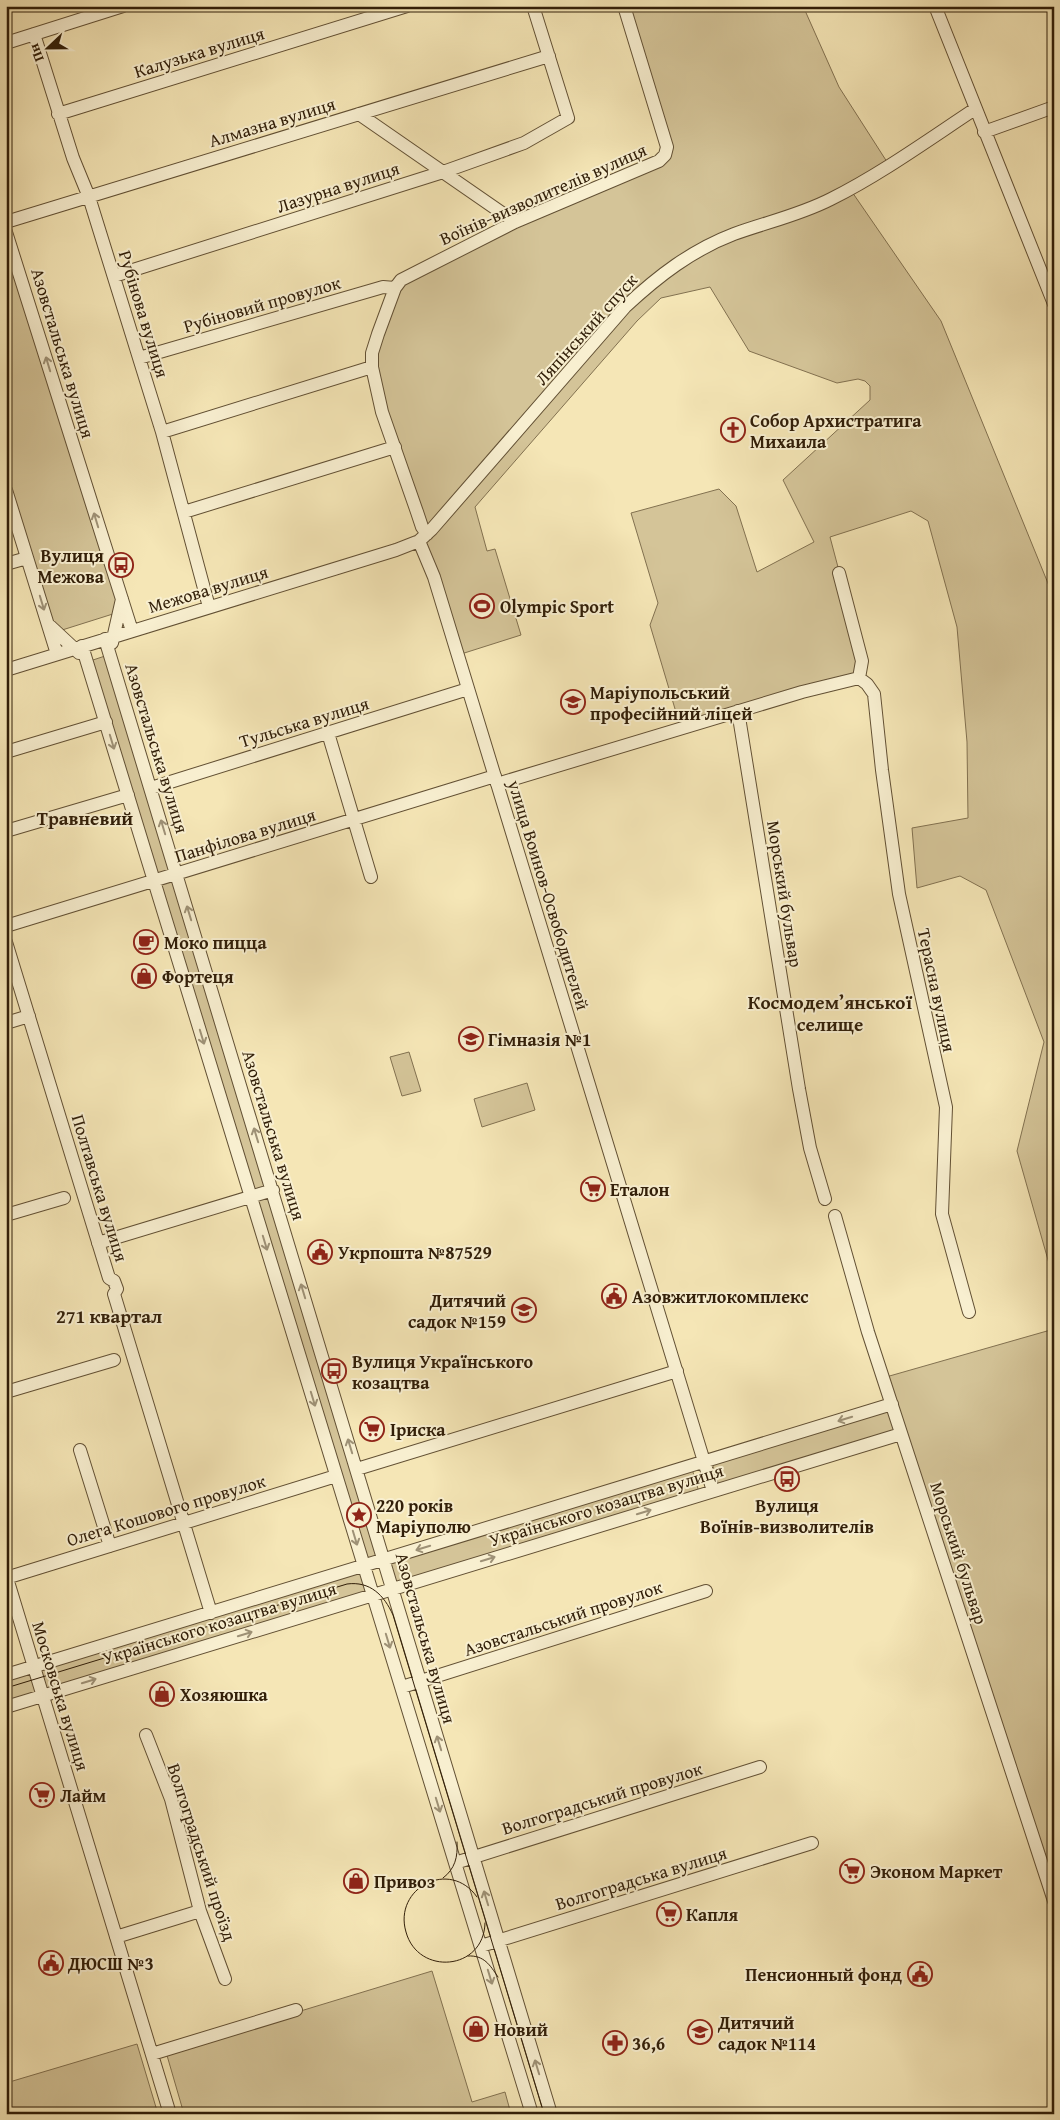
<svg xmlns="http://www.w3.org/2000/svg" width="1060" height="2120" font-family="'Gentium Book Plus',serif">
<rect width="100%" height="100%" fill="#f5e6b6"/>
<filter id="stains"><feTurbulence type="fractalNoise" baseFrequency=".004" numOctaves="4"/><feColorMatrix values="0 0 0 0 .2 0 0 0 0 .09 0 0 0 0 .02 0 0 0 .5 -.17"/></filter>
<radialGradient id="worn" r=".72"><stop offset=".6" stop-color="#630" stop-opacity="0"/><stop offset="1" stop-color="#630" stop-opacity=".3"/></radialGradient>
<path fill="#d4c498" stroke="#827150" d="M624,6H803L839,87L889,165L850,189L941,321L1054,598V1281L1017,1151L1044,1042L986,890L960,876L917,888L912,828L968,818L967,742L957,627L928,521L911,511L830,537L865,669L802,692L681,729L650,625L658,603L631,513L719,489L736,506L757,572L814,542L783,480L870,400V386L865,381L858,379L837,383L749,351L710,287L661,298L637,321L475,507L487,551L495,549L521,635L458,655L372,367L401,280L665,155Z
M6,241L119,599L116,613L59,631L50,623L6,482Z
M108,655L381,1558L365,1563L90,661Z
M409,1052L421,1091L402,1096L390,1057Z
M527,1083L535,1110L482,1127L474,1099Z
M1054,1329V1887L886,1377Z
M889,1408L897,1432L719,1486L712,1463Z
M692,1469L699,1492L394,1585L389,1562Z
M362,1570L369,1593L45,1692L38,1669Z
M32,1670L39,1694L6,1704V1678Z
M432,1971L472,2102L505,2092L511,2114H184L166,2052Z
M137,2044L158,2114H6V2083Z"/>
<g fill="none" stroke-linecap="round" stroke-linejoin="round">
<defs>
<path id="minor" d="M935,6L1054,304
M34,34L73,158L89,197L162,432L209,607
M6,43L123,6
M58,114L407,6
M359,114L515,222
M984,132L1054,107
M6,222L549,56
M6,232L132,631
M114,276L443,172L524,143L568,118L533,6
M139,358L383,287L395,288
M162,432L372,367
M6,490L57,654
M184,512L395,447
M427,534L422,527L417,512L382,412L372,367V353L378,334L395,288L401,280L515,222L659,161L665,155L667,147L624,6
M419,541L434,577L713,1491
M6,564L27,558
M50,626L79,653
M105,639L551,2114
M112,643L122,599
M82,646L532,2114
M6,670L396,550L419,541L432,529L625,307C658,276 692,250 734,234C767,222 800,215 831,199C881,174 928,140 975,109
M859,678L867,684L874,694L882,770L899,894L946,1107L942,1214L969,1312
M738,711L799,1089L810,1148L825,1199
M328,733L371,877
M6,752L106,722
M497,784L802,692L859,678L862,661L839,573
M151,788L468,689
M6,831L128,795
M6,926L495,776
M6,942L109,1278L114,1281L117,1289L114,1294L211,1613
M6,1023L29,1016
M6,1215L64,1198
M835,1216L868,1332L1054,1901
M98,1243L273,1190
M6,1392L114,1360
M80,1450L110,1546
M357,1469L677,1371
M6,1575L170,2114
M6,1578L336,1476
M6,1675L892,1404
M402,1687L706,1591
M6,1707L901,1434
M146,1735L171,1799L200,1911L225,1979
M455,1863L760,1767
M116,1937L200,1911
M481,1946L812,1843
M152,2054L296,2010"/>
</defs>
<use href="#minor" stroke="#625034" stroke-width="14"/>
<use href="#minor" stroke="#f8efd0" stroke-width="12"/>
<path stroke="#311e08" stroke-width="1" d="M6,1688L347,1584C370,1581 384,1595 393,1615L544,2114
M443,1878C455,1869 458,1857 457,1842
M477,1897C450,1858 393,1888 406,1932C418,1976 484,1971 485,1923
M468,1956C484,1955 490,1965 498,1977"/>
</g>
<defs><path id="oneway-shaft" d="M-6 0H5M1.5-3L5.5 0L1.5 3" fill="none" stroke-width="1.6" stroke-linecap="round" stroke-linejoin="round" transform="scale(1.25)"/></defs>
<g stroke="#9e9176">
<use href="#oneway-shaft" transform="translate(48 364) rotate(-107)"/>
<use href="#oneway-shaft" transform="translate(96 520) rotate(-107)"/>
<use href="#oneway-shaft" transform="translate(42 603) rotate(73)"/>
<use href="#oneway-shaft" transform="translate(112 742) rotate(73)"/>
<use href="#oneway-shaft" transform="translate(163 827) rotate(-107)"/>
<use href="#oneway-shaft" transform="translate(189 913) rotate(-107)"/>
<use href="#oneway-shaft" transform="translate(202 1037) rotate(73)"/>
<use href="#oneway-shaft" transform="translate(256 1135) rotate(-107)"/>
<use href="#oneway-shaft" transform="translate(265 1243) rotate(73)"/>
<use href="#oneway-shaft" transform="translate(303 1291) rotate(-107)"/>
<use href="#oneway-shaft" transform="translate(313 1399) rotate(73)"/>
<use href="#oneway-shaft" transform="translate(845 1419) rotate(163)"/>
<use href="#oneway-shaft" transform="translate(350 1446) rotate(-107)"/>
<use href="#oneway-shaft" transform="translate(644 1512) rotate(-17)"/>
<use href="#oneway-shaft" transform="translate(355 1538) rotate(73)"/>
<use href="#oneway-shaft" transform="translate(423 1548) rotate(163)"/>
<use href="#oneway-shaft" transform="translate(488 1559) rotate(-17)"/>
<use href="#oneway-shaft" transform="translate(245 1634) rotate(-17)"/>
<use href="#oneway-shaft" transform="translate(388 1641) rotate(73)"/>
<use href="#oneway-shaft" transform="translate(89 1681) rotate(-17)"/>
<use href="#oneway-shaft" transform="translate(439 1743) rotate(-107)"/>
<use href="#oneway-shaft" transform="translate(438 1805) rotate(73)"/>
<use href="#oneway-shaft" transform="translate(486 1898) rotate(-107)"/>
<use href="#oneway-shaft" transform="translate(490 1977) rotate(73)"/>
<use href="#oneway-shaft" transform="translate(537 2067) rotate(-107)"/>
</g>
<defs>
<symbol id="church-ring" viewBox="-11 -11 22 22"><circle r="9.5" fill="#f8efd0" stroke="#8f2418" stroke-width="1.5"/><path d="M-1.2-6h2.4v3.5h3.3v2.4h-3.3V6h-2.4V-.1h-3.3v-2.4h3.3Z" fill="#8f2418"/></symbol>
<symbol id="bus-ring" viewBox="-11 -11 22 22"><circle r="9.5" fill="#f8efd0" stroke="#8f2418" stroke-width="1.5"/><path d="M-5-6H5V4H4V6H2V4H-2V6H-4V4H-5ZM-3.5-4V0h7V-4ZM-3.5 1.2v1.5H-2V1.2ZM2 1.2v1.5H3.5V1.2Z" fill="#8f2418"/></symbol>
<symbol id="stadium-ring" viewBox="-11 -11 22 22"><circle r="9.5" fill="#f8efd0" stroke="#8f2418" stroke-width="1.5"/><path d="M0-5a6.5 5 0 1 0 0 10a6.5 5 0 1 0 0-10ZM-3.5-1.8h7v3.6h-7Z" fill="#8f2418"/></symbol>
<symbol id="university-ring" viewBox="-11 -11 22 22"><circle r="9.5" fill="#f8efd0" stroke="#8f2418" stroke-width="1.5"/><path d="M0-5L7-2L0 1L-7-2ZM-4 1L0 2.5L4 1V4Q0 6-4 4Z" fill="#8f2418"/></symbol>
<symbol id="cafe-ring" viewBox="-11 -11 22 22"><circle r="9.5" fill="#f8efd0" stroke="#8f2418" stroke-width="1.5"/><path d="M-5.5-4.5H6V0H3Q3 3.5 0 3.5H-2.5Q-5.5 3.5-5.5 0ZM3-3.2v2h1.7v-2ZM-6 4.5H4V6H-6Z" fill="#8f2418"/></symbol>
<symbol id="shop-ring" viewBox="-11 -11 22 22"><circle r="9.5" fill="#f8efd0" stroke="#8f2418" stroke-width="1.5"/><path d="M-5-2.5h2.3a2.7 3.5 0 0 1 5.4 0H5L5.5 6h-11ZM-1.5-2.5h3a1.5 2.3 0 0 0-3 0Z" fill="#8f2418"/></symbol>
<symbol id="school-ring" viewBox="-11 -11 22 22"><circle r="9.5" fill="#f8efd0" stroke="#8f2418" stroke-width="1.5"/><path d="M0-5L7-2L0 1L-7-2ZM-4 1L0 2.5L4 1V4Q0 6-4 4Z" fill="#8f2418"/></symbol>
<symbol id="supermarket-ring" viewBox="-11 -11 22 22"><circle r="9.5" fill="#f8efd0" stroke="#8f2418" stroke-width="1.5"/><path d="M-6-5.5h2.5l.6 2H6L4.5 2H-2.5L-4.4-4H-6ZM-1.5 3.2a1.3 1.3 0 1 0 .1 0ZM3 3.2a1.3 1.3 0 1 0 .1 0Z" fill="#8f2418"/></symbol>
<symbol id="civic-ring" viewBox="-11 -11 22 22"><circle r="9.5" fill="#f8efd0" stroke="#8f2418" stroke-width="1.5"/><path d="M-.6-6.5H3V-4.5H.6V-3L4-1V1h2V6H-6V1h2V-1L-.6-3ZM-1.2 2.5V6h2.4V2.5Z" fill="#8f2418"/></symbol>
<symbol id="sight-ring" viewBox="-11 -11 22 22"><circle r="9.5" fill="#f8efd0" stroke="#8f2418" stroke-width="1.5"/><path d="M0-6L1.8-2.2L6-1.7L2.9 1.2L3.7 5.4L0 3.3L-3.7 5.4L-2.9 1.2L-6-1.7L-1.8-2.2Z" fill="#8f2418"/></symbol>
<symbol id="pharmacy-ring" viewBox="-11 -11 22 22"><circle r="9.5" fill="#f8efd0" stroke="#8f2418" stroke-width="1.5"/><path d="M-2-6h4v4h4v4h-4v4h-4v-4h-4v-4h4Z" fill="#8f2418"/></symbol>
</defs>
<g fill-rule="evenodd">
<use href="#church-ring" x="719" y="416" width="28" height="28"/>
<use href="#bus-ring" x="107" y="551" width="28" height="28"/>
<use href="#stadium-ring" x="468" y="592" width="28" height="28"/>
<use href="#university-ring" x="559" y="688" width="28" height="28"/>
<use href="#cafe-ring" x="132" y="928" width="28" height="28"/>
<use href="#shop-ring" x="130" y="962" width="28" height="28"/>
<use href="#school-ring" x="457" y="1025" width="28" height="28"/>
<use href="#supermarket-ring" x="579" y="1175" width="28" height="28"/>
<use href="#civic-ring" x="306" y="1238" width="28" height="28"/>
<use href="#civic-ring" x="600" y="1282" width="28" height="28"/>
<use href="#school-ring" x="510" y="1296" width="28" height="28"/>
<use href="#bus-ring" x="320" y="1357" width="28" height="28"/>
<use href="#supermarket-ring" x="358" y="1415" width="28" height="28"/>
<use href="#bus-ring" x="773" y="1465" width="28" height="28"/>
<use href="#sight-ring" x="345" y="1501" width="28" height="28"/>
<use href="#shop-ring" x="148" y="1680" width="28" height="28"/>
<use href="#supermarket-ring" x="28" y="1781" width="28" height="28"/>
<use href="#supermarket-ring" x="838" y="1857" width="28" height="28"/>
<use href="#shop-ring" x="342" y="1867" width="28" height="28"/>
<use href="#supermarket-ring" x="655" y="1900" width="28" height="28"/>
<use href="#civic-ring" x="37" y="1949" width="28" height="28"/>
<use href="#civic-ring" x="906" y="1960" width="28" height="28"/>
<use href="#shop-ring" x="462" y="2015" width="28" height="28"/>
<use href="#school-ring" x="686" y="2018" width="28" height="28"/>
<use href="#pharmacy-ring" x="601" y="2029" width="28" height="28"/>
</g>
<g text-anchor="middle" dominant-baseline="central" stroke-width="4" stroke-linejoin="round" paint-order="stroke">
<g font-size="18" fill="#311e08" stroke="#f8efd0">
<text transform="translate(199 52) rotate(-17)">Калузька вулиця</text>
<text transform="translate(272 122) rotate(-17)">Алмазна вулиця</text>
<text transform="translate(338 187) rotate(-18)">Лазурна вулиця</text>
<text transform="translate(543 194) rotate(-24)">Воїнів-визволителів вулиця</text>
<text transform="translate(262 304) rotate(-16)">Рубіновий провулок</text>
<text transform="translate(144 314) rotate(73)">Рубінова вулиця</text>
<text transform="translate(586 329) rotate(-48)">Ляпінський спуск</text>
<text transform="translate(63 353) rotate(73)">Азовстальська вулиця</text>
<text transform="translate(208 589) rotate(-17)">Межова вулиця</text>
<text transform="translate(304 722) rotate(-17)">Тульська вулиця</text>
<text transform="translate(157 748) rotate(73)">Азовстальська вулиця</text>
<text transform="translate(245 835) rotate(-17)">Панфілова вулиця</text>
<text transform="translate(785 894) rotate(81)">Морський бульвар</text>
<text transform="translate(549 895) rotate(73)">улица Воинов-Освободителей</text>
<text transform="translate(937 990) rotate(78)">Терасна вулиця</text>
<text transform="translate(274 1135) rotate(73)">Азовстальська вулиця</text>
<text transform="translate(100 1188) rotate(73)">Полтавська вулиця</text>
<text transform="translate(606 1505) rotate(-17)">Українського козацтва вулиця</text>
<text transform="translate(166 1510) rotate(-17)">Олега Кошового провулок</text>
<text transform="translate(959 1553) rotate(72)">Морський бульвар</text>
<text transform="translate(563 1618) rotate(-18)">Азовстальський провулок</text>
<text transform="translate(219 1623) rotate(-17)">Українського козацтва вулиця</text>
<text transform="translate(426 1638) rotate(74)">Азовстальська вулиця</text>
<text transform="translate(61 1696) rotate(73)">Московська вулиця</text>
<text transform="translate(602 1798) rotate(-17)">Волгоградський провулок</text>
<text transform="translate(202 1852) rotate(72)">Волгоградський проїзд</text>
<text transform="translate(641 1878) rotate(-17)">Волгоградська вулиця</text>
</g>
<g font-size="18" font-weight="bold" fill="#311e08" stroke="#f8efd0" text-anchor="start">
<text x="750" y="420">Собор Архистратига<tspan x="750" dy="21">Михаила</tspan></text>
<text x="104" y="555" text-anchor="end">Вулиця<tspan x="104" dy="21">Межова</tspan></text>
<text x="500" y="606">Olympic Sport</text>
<text x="590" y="692">Маріупольський<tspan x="590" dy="21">професійний ліцей</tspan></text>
<text x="164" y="942">Моко пицца</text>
<text x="162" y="976">Фортеця</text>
<text x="488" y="1039">Гімназія №1</text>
<text x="610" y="1189">Еталон</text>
<text x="338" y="1252">Укрпошта №87529</text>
<text x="632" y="1296">Азовжитлокомплекс</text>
<text x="506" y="1300" text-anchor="end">Дитячий<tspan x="506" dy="21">садок №159</tspan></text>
<text x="352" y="1361">Вулиця Українського<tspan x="352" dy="21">козацтва</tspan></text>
<text x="390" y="1429">Іриска</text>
<text x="376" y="1505">220 років<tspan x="376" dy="21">Маріуполю</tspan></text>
<text x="787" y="1505" text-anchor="middle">Вулиця<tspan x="787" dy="21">Воїнів-визволителів</tspan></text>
<text x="180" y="1694">Хозяюшка</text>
<text x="60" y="1795">Лайм</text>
<text x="870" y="1871">Эконом Маркет</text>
<text x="374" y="1881">Привоз</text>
<text x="686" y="1914">Капля</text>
<text x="68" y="1963">ДЮСШ №3</text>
<text x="902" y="1974" text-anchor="end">Пенсионный фонд</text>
<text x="718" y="2022">Дитячий<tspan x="718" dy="21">садок №114</tspan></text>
<text x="494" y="2029">Новий</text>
<text x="632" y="2043">36,6</text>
</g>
<g font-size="19" font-weight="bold" fill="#311e08" stroke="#f8efd0">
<text x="85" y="818">Травневий</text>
<text x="830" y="1002">Космодем’янської<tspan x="830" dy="22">селище</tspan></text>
<text x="109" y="1316">271 квартал</text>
</g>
</g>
<rect width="1060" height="2120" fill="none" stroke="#f5e6b6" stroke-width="25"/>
<rect x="8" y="8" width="1045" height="2105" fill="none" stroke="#311e08" stroke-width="2.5"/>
<rect x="12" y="12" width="1035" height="2095" fill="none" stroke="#311e08"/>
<g transform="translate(48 48) rotate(248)" stroke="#f8efd0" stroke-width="4" paint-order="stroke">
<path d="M0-4L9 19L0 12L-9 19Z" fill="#311e08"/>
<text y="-8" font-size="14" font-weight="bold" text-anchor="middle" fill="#311e08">Пн</text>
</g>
<rect width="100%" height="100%" filter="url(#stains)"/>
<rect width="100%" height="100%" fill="url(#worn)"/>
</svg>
